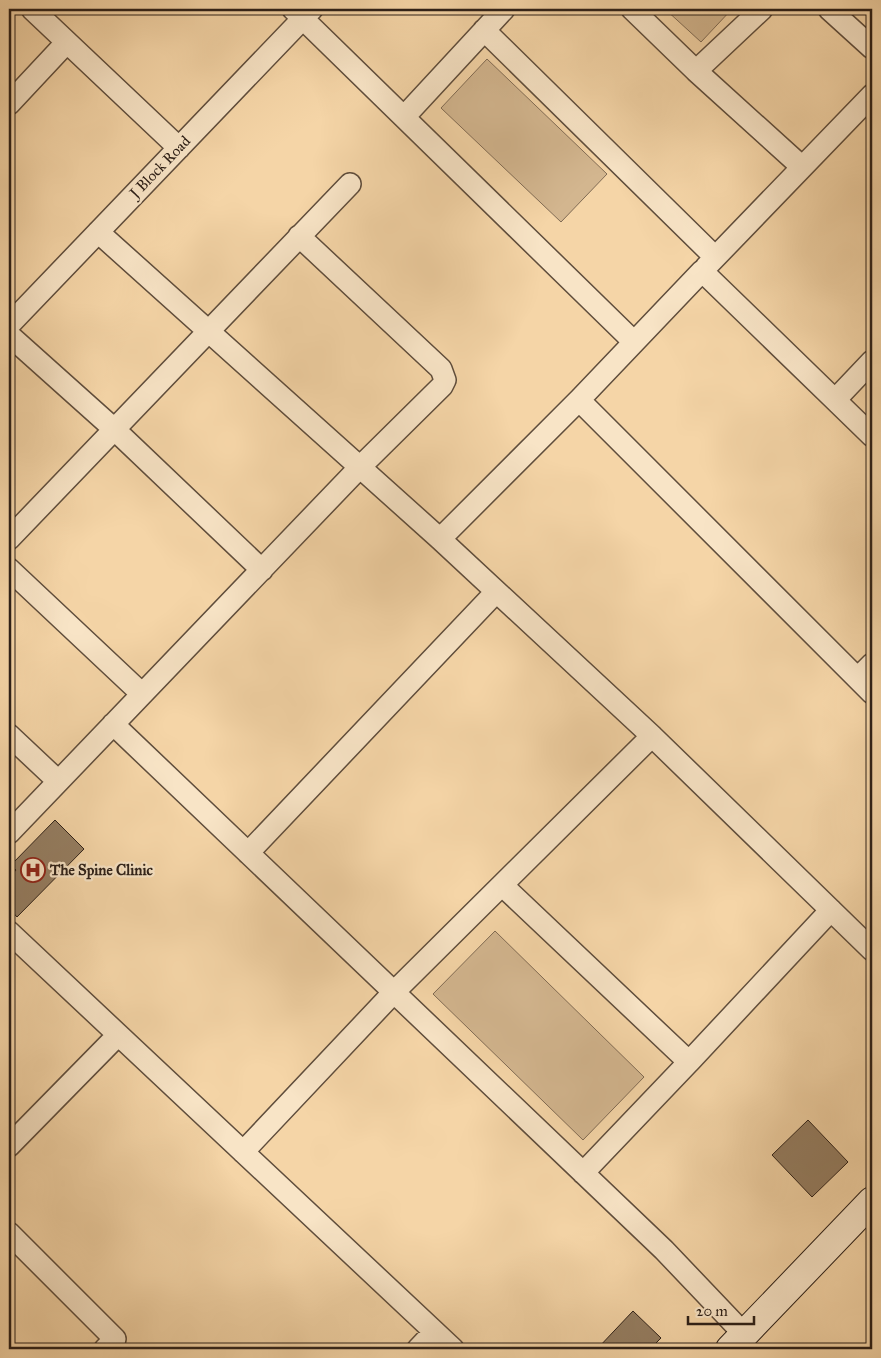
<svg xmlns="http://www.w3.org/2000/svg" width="881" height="1358" font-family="'IM FELL Great Primer',serif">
<rect width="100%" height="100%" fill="#f5d5a7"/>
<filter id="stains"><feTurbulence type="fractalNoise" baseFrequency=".004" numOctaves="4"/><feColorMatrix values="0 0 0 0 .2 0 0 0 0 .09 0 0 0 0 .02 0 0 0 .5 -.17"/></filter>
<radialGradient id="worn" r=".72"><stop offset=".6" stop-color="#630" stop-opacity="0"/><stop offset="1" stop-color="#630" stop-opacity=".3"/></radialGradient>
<path fill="#d3b68f" stroke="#806b54" d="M665,9H732L701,42Z
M487,59L607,174L561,222L441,108Z
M495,931L644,1077L583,1140L433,994Z"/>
<path fill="#957e62" stroke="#2d2018" d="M55,820L84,849L17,917L9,908V878L16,870L11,865Z
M808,1120L848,1162L812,1197L772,1155Z
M633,1311L661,1338L650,1349H597Z"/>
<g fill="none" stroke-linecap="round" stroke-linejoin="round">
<defs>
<path id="street" d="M32,9L179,148
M293,9L633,341
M632,9L696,71L762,9
M829,9L872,48
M484,30L715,257
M696,71L802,167
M9,104L67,42
M404,117L504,9
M98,232L440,539L652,736L872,950
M706,267L872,95
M9,325L312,9
M9,335L114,429L262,570
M579,400L872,693
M835,400L872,436
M9,539L350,184
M440,539L579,400L702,271L835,400L872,361
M9,569L142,694
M858,678L872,664
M113,724L664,1250L744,1334
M9,735L58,781
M9,833L360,467L442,386L445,380L441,369L299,236
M248,853L496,592
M503,886L689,1062L583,1173
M9,932L453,1349
M689,1062L831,910
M9,1146L118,1035
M243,1152L394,992L652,736
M9,1233L115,1339L105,1349
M418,1349L434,1332"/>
<path id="secondary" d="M730,1349L872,1201"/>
</defs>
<use href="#street" stroke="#5f4d3c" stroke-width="24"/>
<use href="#secondary" stroke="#2d2018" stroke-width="30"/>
<use href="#street" stroke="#f8e4c6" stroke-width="21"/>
<use href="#secondary" stroke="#f8e4c6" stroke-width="28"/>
</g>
<defs>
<symbol id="hospital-ring" viewBox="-11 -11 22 22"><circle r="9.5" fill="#f8e4c6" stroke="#8f2418" stroke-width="1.5"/><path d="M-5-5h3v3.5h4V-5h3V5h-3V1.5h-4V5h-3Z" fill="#8f2418"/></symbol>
</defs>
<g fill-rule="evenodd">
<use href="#hospital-ring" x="19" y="856" width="28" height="28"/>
</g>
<g text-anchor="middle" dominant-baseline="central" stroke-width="4.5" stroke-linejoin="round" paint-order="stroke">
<g font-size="15" fill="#2d2018" stroke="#f8e4c6">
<text transform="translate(160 167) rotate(-46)">J Block Road</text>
</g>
<g font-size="15" font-weight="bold" fill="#2d2018" stroke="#f8e4c6" text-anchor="start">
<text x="50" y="870">The Spine Clinic</text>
</g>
</g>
<rect width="881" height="1358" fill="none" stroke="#f5d5a7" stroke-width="30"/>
<rect x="10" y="10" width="861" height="1338" fill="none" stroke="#2d2018" stroke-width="2.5"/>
<rect x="15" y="15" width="851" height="1328" fill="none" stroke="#2d2018"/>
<path d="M688 1316v8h66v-8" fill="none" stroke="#2d2018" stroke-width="2.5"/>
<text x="696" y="1316" font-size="15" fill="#2d2018" stroke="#f8e4c6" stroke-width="4" paint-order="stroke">20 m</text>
<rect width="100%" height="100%" filter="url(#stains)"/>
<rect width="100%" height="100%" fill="url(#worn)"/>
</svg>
